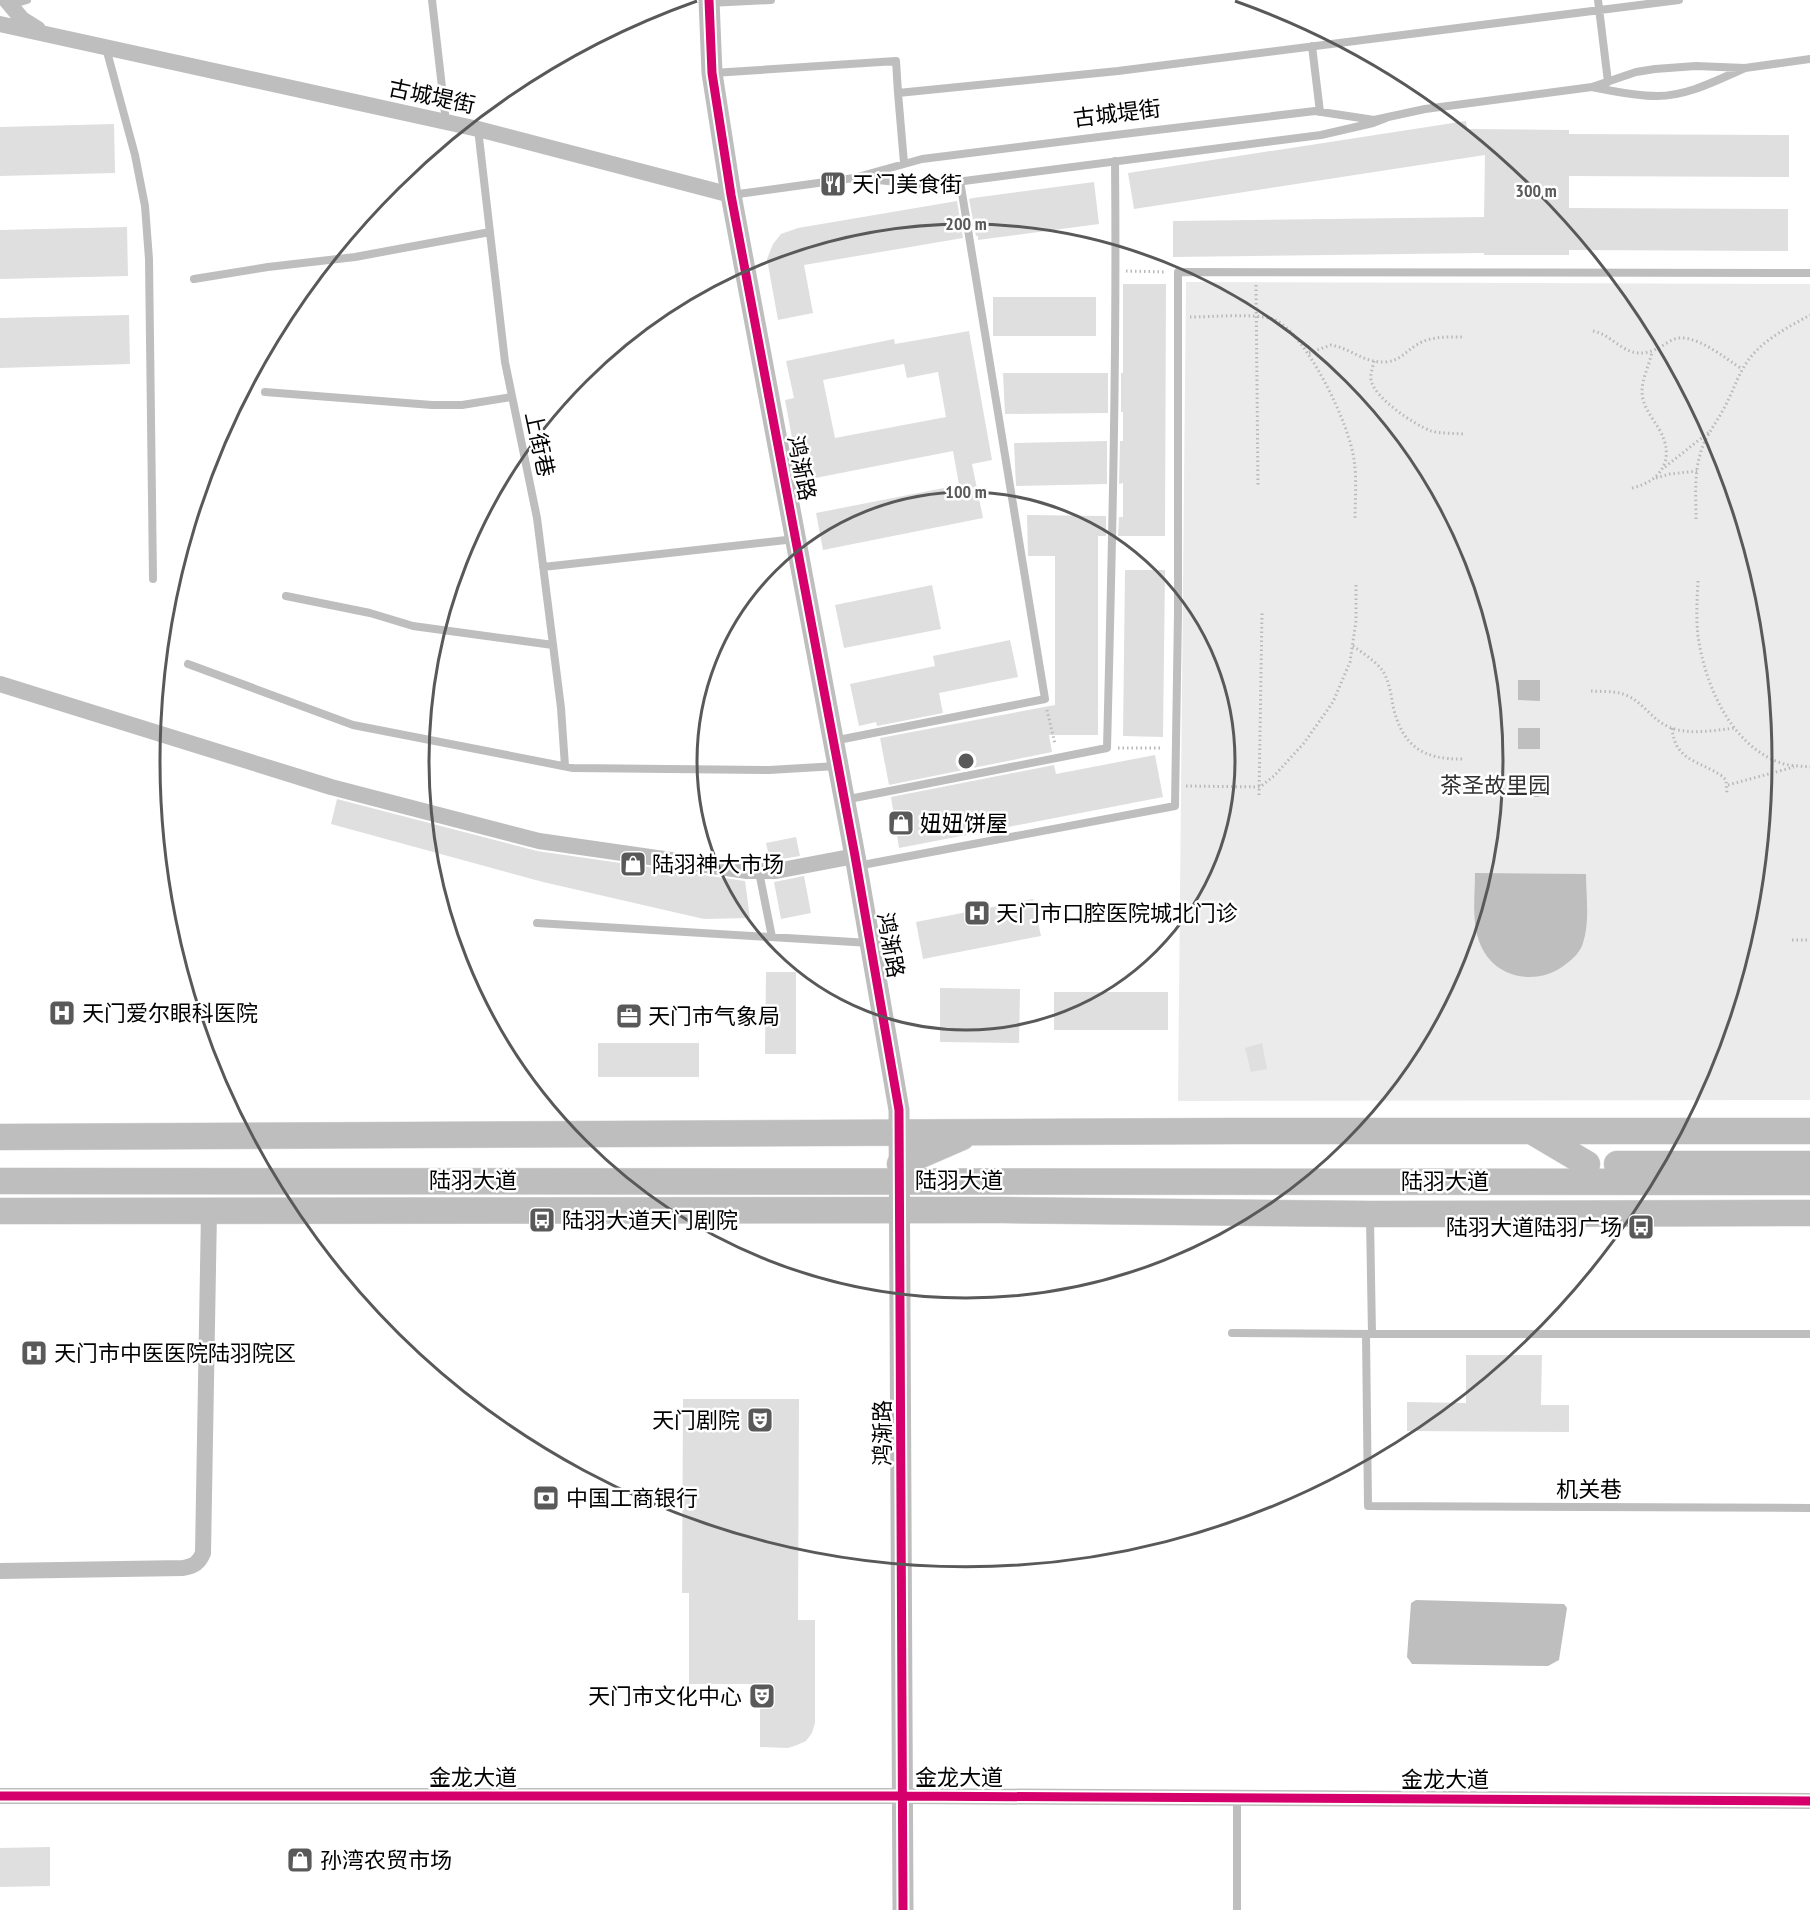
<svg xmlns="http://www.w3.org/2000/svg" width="1810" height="1910" font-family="'PT Sans Narrow','Noto Sans SC',sans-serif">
<rect width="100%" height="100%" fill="#fff"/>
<path fill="#ebebeb" d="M1186,282L1810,284V1100L1178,1101Z"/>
<path fill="#bebebe" d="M1518,680H1540V701L1518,700Z
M1518,728H1540V749H1518Z
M1518,776H1539V797H1518Z
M1475,873L1586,874C1586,896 1590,922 1583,943C1581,951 1573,959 1566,964C1539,986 1496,980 1481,946C1471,924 1475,897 1475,873Z
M1416,1600L1564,1604L1567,1608L1559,1660L1548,1666L1412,1664L1407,1657L1411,1603Z"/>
<path fill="#dfdfdf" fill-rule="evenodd" d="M1466,121L1467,129L1569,130V134L1789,135V177L1569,176V208L1788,209V251L1569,250V255H1484V253L1173,257V221L1484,217L1485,155L1134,209L1128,173Z
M114,124L115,173L0,176V127Z
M1094,182L1099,224L978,240V236H976L969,199L973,198Z
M957,201L963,238L804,265L813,313L778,320L767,259L773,244L781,234L798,228Z
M127,227L128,276L0,279V230Z
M1123,284H1166L1165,536H1118L1119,517H1123V483L1119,484L1120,441H1123V412H1121V373H1123Z
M993,297H1096V336H993Z
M129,315L130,364L0,368V318Z
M969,331L992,460L972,464L983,518L823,550L816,513L959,485L953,451L800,481L785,400L794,398L786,361L894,339L895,344ZM904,364L907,378L938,372L946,417L835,438L823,380Z
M1003,373H1108V413L1005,414Z
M1107,441V484L1016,486L1014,443Z
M1027,515L1106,516V536H1098V735H1049L1052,752L889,785L880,738L1055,705V556H1028Z
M1125,570H1165L1163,737L1123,736Z
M932,585L941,629L844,648L835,605Z
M1010,640L1018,677L939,693L943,713L877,726L876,722L859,726L850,684L935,666L933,656Z
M1155,755L1163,797L899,848L891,797L1054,765L1056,774Z
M337,799L537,851L745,881L750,918L704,919L543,882L331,824Z
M796,837L800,856L770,861L766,843Z
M804,876L811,913L781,919L774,882Z
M1033,899L1041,936L923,959L916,922Z
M766,972H796V1054H765Z
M940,988L1020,989L1019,1043L940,1042Z
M1054,992H1168V1030H1054Z
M598,1043H699V1077H598Z
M1262,1043L1267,1069L1251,1072L1245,1048Z
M1466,1355H1542L1541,1405H1569V1432L1407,1431V1402L1466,1403Z
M683,1399H799L798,1620H815V1723L812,1733L806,1741L797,1745L788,1748L760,1747V1684H689V1593H682Z
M50,1847V1886L0,1887V1848Z"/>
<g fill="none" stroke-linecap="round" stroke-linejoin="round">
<defs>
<path id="primary" d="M1533,1132L1587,1164
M0,1137L1239,1131H1810
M900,1164L962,1137
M1617,1164H1810
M0,1181L1810,1182
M0,1211L1003,1210L1370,1214L1810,1213"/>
</defs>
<use href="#primary" stroke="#dbdbdb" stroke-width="27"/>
<path stroke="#b9b9b9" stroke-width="3" stroke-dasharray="1.5 3" stroke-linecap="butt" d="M1126,271L1165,272
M1256,285L1258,487
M1190,317C1211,317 1254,313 1273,319C1306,332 1350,425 1354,460C1357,479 1355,500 1355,520
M1593,331C1610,334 1620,351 1638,353C1652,354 1661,346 1672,340C1692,330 1726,359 1742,369
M1309,353L1331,345C1350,348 1364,363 1385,362C1400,361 1406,351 1418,344C1431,336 1449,337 1464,337
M1374,361C1373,367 1370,374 1371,380C1374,398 1415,425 1431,431C1442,434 1453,433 1464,434
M1665,467L1709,432
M1656,478L1670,474L1697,471
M1632,488C1662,481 1676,458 1659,429C1652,417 1642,406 1642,391C1642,378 1650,364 1652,351
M1696,519C1696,498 1694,475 1700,455C1704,438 1715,425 1723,410C1732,395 1736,379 1745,365C1760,341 1787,328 1810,315
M1698,581C1697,600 1696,618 1698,636C1705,685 1730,743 1778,762C1788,766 1800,766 1810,767
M1353,646C1363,653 1375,661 1382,670C1389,680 1391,694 1393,706C1402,745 1422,760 1463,759
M1591,691C1603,692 1616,690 1628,696C1647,705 1653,724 1678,730C1697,734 1717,730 1735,728
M1047,710L1055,744
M1672,728C1675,761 1698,760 1722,776L1726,780L1727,794
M1118,748H1162
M1728,785L1794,767
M1186,786L1260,787L1274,776L1304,743L1333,702L1350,662L1356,621V583
M1259,795L1262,613
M1792,940H1810"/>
<path stroke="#bebebe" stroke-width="8" d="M432,0L446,122
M1598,0L1608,82
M709,3L771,0
M10,5L27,0
M1312,46L1320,112
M106,48L135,155L145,206L149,259L153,579
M1745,68C1717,80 1688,96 1657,96C1635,96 1613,91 1592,87L1636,72L1655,69L1696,66L1745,68L1810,59
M713,73L896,61L898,93
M1386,118L1373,123L1321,135L933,185L854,178L922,159L1115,135L1315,111L1374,120L1425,109L1592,87
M478,129L505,362L537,518L561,708L565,766
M904,163L898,93L1118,71L1679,0
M731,195L854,178
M194,279L268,267L355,257L490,232
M265,392L432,405H462L512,397
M543,567L795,539
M286,596L370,613L413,626L553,645
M188,664L353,725L573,768L769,770L837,766
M833,741L1045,699L960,181
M844,800L1107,748C1112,552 1117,357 1115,161
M857,866L1175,806L1178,613V272L1810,273
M759,872L772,937
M537,923L870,943
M1370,1218L1372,1334H1810
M1232,1333L1372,1334
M1366,1334L1368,1506L1810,1508
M1237,1797V1910"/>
<path stroke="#bebebe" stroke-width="16" d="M6,0L22,19L38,29
M0,24L478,129L731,195
M0,684L331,787L539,841L747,871H776L855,856
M0,1571L183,1568C194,1566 199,1563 203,1553L209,1211
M0,1796H903L1810,1801"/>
<path stroke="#bebebe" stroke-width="21" d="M709,0L712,73L731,195L855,856L899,1110L903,1910"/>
<use href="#primary" stroke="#bebebe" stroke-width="26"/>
<defs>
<path id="cycleway" d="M709,0L712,73L731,195L855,856L899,1110L903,1910
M0,1796H903L1810,1801"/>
</defs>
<use href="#cycleway" stroke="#fff" stroke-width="13"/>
<use href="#cycleway" stroke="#d6006c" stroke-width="9"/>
</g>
<g fill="none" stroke="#595959" stroke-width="3">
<circle cx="966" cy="761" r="269"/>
<circle cx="966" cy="761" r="537"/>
<path d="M1235 1A806 806 0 1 1 697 1"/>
</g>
<defs>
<symbol id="restaurant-square" viewBox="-11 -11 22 22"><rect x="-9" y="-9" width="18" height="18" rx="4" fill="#595959" stroke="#fff"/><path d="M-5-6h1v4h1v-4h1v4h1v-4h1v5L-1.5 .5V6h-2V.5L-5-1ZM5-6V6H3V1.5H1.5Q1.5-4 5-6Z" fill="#fff"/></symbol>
<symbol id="shop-square" viewBox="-11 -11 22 22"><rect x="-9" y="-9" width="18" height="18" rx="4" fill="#595959" stroke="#fff"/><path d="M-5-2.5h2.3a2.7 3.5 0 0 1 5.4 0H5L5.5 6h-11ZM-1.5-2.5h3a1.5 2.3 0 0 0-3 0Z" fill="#fff"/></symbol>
<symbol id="hospital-square" viewBox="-11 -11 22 22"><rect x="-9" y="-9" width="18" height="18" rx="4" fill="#595959" stroke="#fff"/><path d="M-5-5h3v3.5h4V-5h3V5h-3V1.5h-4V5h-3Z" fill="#fff"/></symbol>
<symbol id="office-square" viewBox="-11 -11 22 22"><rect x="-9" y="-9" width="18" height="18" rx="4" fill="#595959" stroke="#fff"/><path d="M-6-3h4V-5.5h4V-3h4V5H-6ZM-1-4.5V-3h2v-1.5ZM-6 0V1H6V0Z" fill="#fff"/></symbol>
<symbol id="bus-square" viewBox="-11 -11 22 22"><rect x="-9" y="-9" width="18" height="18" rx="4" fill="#595959" stroke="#fff"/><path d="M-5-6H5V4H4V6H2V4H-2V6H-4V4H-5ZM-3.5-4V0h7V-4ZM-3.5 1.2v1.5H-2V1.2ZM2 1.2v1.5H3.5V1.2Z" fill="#fff"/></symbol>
<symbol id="theatre-square" viewBox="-11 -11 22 22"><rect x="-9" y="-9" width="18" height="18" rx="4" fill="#595959" stroke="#fff"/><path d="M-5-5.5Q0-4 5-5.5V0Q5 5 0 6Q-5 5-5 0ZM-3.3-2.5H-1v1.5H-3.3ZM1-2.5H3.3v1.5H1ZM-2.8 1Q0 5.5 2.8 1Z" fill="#fff"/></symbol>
<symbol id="bank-square" viewBox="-11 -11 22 22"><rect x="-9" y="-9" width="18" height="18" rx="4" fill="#595959" stroke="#fff"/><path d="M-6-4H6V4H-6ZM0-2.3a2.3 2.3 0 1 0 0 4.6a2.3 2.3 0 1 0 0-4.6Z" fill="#fff"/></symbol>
</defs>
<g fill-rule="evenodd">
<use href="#restaurant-square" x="818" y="169" width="30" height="30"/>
<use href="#shop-square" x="886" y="808" width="30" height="30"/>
<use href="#shop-square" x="618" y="849" width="30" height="30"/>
<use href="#hospital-square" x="962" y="898" width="30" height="30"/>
<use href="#hospital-square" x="47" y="998" width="30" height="30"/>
<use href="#office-square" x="614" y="1001" width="30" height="30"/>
<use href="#bus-square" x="527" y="1205" width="30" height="30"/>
<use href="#bus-square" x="1626" y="1212" width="30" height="30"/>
<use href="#hospital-square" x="19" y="1338" width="30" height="30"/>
<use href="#theatre-square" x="745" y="1405" width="30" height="30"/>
<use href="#bank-square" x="531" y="1483" width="30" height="30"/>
<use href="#theatre-square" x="747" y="1681" width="30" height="30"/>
<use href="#shop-square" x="285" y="1845" width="30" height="30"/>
</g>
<g text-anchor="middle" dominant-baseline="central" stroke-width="5" stroke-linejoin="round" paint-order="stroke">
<g font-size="22" fill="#000" stroke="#fff">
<text transform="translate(432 96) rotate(12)">古城堤街</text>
<text transform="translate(1117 113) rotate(-7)">古城堤街</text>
<text transform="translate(540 444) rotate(78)">上街巷</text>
<text transform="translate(802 468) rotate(79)">鸿渐路</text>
<text transform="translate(891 945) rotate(80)">鸿渐路</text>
<text x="473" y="1180">陆羽大道</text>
<text x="959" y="1180">陆羽大道</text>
<text x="1445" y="1181">陆羽大道</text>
<text transform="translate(882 1433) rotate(-90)">鸿渐路</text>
<text x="1589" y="1489">机关巷</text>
<text x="473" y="1777">金龙大道</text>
<text x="959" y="1777">金龙大道</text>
<text x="1445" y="1779">金龙大道</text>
</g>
<g font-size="22" fill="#000" stroke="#fff" text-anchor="start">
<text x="852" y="184">天门美食街</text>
<text x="920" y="823">妞妞饼屋</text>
<text x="652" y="864">陆羽神大市场</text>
<text x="996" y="913">天门市口腔医院城北门诊</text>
<text x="82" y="1013">天门爱尔眼科医院</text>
<text x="648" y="1016">天门市气象局</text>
<text x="562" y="1220">陆羽大道天门剧院</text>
<text x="1622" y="1227" text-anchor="end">陆羽大道陆羽广场</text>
<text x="54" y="1353">天门市中医医院陆羽院区</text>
<text x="740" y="1420" text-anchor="end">天门剧院</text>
<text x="566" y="1498">中国工商银行</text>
<text x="742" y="1696" text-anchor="end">天门市文化中心</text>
<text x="320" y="1860">孙湾农贸市场</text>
</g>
<g font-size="22" fill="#323232" stroke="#fff">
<text x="1495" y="785">茶圣故里园</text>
</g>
</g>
<circle cx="966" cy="761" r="9" fill="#595959" stroke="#fff" stroke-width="3"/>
<g font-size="18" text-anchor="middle" font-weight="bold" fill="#595959" stroke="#fff" stroke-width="5" stroke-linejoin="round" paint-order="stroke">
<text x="1536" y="197">300 m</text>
<text x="966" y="230">200 m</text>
<text x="966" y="498">100 m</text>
</g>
</svg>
